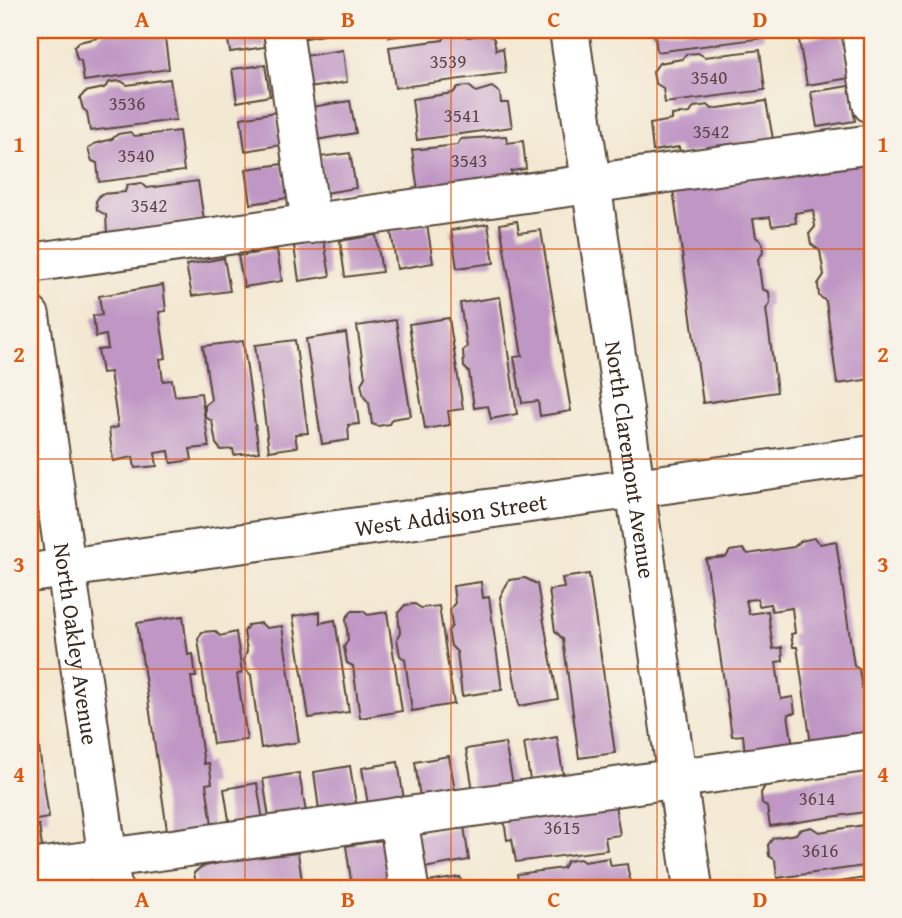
<svg xmlns="http://www.w3.org/2000/svg" width="902" height="918" font-family="'Gentium Book Plus',serif">
<rect width="100%" height="100%" fill="#f7f3e8"/>
<filter id="ink" filterUnits="userSpaceOnUse"><feTurbulence type="fractalNoise" baseFrequency=".0143" numOctaves="2"/><feDisplacementMap in="SourceGraphic" scale="14" xChannelSelector="R" yChannelSelector="G"/><feConvolveMatrix kernelMatrix="1 2 1 2 8 2 1 2 1" color-interpolation-filters="sRGB"/></filter>
<filter id="wash" filterUnits="userSpaceOnUse"><feTurbulence type="fractalNoise" baseFrequency=".00686" numOctaves="4" result="noise"/><feDisplacementMap in="SourceGraphic" scale="28" xChannelSelector="R" yChannelSelector="G"/><feGaussianBlur stdDeviation="1.57" result="paint"/><feColorMatrix in="noise" values="0 0 0 0 0 0 0 0 0 0 0 0 0 0 0 0 0 1.4 0 .05"/><feComposite in="paint" operator="in"/></filter>
<g filter="url(#wash)">
<rect width="100%" height="100%" fill="#f3e8d2"/>
<g id="blocks">
<path fill="#bf96c4" d="M115,30L121,34L164,30L169,69L84,81L81,61L77,59L74,47L79,42L97,38L104,32Z
M226,30H263L265,47L230,52Z
M304,30H345V31L306,38Z
M388,30H429V31L389,37Z
M649,30H763L764,38L657,52L655,36Z
M460,32L468,37L488,34L494,39L496,50L503,48L506,73L395,88L389,47L443,40L446,34Z
M842,33L850,78L807,85L799,40Z
M343,50L347,82L309,88L305,56Z
M760,50L765,90L665,103L663,88L655,83L653,72L659,63L682,59L686,54L698,53L705,57Z
M265,65L270,96L237,102L232,69Z
M170,79L176,120L90,131L87,112L83,109L80,98L85,92L104,88L110,82L121,81L127,85Z
M469,86L476,92L492,87L500,93L501,103H508L512,127L417,140L412,99L453,93L458,87Z
M849,86L855,121L817,127L811,92Z
M350,101L356,133L316,140L311,107Z
M766,101L773,139L680,154L679,147L653,151L650,124L672,120V115L690,113L694,107L708,105L712,109Z
M276,112L281,145L245,151L241,118Z
M179,131L184,171L99,182L97,163L92,161L88,149L94,144L112,139L118,134L130,132L135,136Z
M506,136L507,143L523,141L526,169L511,171L512,179L418,191L412,150L457,145L461,139Z
M350,153L356,188L325,193L319,157Z
M864,163L872,219V379L837,384L826,301L819,296L818,284L824,275L820,251L811,244L809,234L815,227L813,210L795,213L796,223L772,226L770,217L753,219L756,237L762,242L763,253L758,259L762,289L769,292L770,304L766,309L777,392L703,403L673,189Z
M283,164L287,198L251,204L246,169Z
M198,181L204,220L107,234L106,215L97,210L96,201L101,194L125,192L127,185L142,183L147,188Z
M517,221L519,233L541,230L571,411L540,416L538,401L522,403L514,357L522,356L500,224Z
M427,224L433,263L397,269L391,231Z
M488,224L494,263L457,268L451,230Z
M376,235L382,272L345,277L340,241Z
M324,241L330,276L299,281L294,246Z
M277,250L282,281L244,287L238,256Z
M224,258L230,291L192,296L186,265Z
M163,285L166,311L159,312L166,358L160,359L163,381L172,380L175,396L201,393L209,447L190,449L192,460L171,463L169,451L155,453L157,466L135,468L133,457L113,461L109,429L118,427L110,372L102,373L98,350L108,349L106,335L96,337L93,316L102,315L99,296Z
M500,297L517,414L491,419L488,406L474,408L469,372L464,367L463,350L467,347L460,303Z
M449,318L463,409L448,411L450,425L425,429L409,324Z
M396,320L411,416L392,419L389,424L378,426L372,424L369,403L364,397L361,384L365,377L357,326Z
M346,333L359,424L348,425L349,440L322,444L306,339Z
M295,340L308,433L295,434L297,447L269,451L255,345Z
M243,341L259,452L234,455L233,449L221,450L216,444L212,421L205,417V405L211,400L203,346Z
M814,538L820,544L836,541L854,666L859,669L862,688L872,687V736L811,744L797,647H793L791,634L795,633L792,608L772,611L770,604L759,606L758,599L746,600L749,614L768,611L773,649L782,647L783,661L776,662L781,699L793,697L795,713L788,714L793,747L745,754L743,735L732,736L706,559L726,557L730,551L743,549L748,554L794,547L801,541Z
M589,574L615,753L579,758L563,639L555,631L549,590L564,588L562,578Z
M525,578L537,584L558,699L519,706L500,597L509,580Z
M481,582L483,598L489,597L502,690L462,696L457,652L451,646L448,631L452,626L450,609L455,603L453,586Z
M415,604L421,608L439,606L454,704L412,711L405,659L400,656L397,639L400,633L398,613L405,605Z
M352,611H363L368,615L387,612L402,711L360,718L353,666L347,663L344,647L348,640L346,618Z
M320,612V623L335,620L349,712L309,718L293,616Z
M183,616L188,655L193,654L196,677H191L204,764L209,763L212,783L206,784L213,831L168,837L137,623Z
M261,623L266,628L282,626L299,742L261,748L251,675L246,670L244,660L247,651L244,632L248,625Z
M215,631L220,636L236,632L242,673L237,674L247,740L213,744L198,639L202,632Z
M30,692H31L49,818L30,821Z
M557,737L563,774L530,780L524,743Z
M505,743L513,784L473,790L466,749Z
M449,756L455,791L420,798L415,762Z
M398,762L404,800L368,805L362,768Z
M350,766L356,804L319,810L314,772Z
M872,770V811L770,826L767,807L762,803L761,793L765,786Z
M299,773L306,812L269,818L263,779Z
M257,783L263,821L230,826L224,789Z
M615,805L620,835L605,837L607,850L516,862L512,839L507,840L504,820Z
M871,824L872,865L777,878L775,860L769,856L768,845L773,838L796,834L799,830L811,827L819,832Z
M39,825L43,855L30,857V827Z
M464,826L469,860L418,869L412,835Z
M382,840L389,881L352,887L346,846Z
M298,853L303,888H204L196,884L194,873L201,867L219,863L223,859L236,856L243,859Z
M609,858L611,866L627,864L631,888H519L517,874L563,868L567,861L580,859L584,862Z
M460,877L462,888H422L421,883Z
M872,877V888H807V887Z"/>
</g>
</g>
<g filter="url(#ink)">
<use href="#blocks" fill-opacity="0" stroke="#574639" stroke-width="2"/>
<g fill="none" stroke-linecap="round" stroke-linejoin="round">
<defs>
<g id="minor">
<path d="M283,30L311,224"/>
<path id="s1" d="M569,30L693,888"/>
<path d="M861,30L872,104"/>
<path d="M30,263L872,144"/>
<path id="s2" d="M30,316L112,888"/>
<path id="s3" d="M30,573L872,455"/>
<path d="M398,817L409,888"/>
<path d="M30,869L872,751"/>
</g>
</defs>
<use href="#minor" stroke="#574639" stroke-width="42"/>
<use href="#minor" stroke="#fff" stroke-width="38"/>
</g>
</g>
<path fill="none" stroke="#df570d" stroke-width="2" stroke-opacity="0.55" d="M245,30V888M451,30V888M657,30V888M30,249H872M30,459H872M30,669H872"/>
<g text-anchor="middle" dominant-baseline="central" stroke-width="5" stroke-linejoin="round" paint-order="stroke">
<g font-size="19" fill="#5c4548">
<text x="448" y="61">3539</text>
<text x="709" y="77">3540</text>
<text x="127" y="103">3536</text>
<text x="462" y="115">3541</text>
<text x="711" y="131">3542</text>
<text x="136" y="155">3540</text>
<text x="469" y="160">3543</text>
<text x="149" y="205">3542</text>
<text x="817" y="798">3614</text>
<text x="562" y="827">3615</text>
<text x="820" y="850">3616</text>
</g>
<g font-size="23" fill="#3b2a1e" stroke="#f7f3e8">
<text stroke="none"><textPath href="#s1" startOffset="434">North Claremont Avenue</textPath></text>
<text stroke="none"><textPath href="#s3" startOffset="425">West Addison Street</textPath></text>
<text stroke="none"><textPath href="#s2" startOffset="331">North Oakley Avenue</textPath></text>
</g>
</g>
<rect width="902" height="918" fill="none" stroke="#f7f3e8" stroke-width="77"/>
<rect x="38" y="38" width="826" height="842" fill="none" stroke="#df570d" stroke-width="2.5"/>
<g font-size="23" text-anchor="middle" font-weight="bold" fill="#df570d">
<text x="142" y="27">A</text>
<text x="348" y="27">B</text>
<text x="554" y="27">C</text>
<text x="760" y="27">D</text>
<text x="19" y="152">1</text>
<text x="883" y="152">1</text>
<text x="19" y="362">2</text>
<text x="883" y="362">2</text>
<text x="19" y="572">3</text>
<text x="883" y="572">3</text>
<text x="19" y="782">4</text>
<text x="883" y="782">4</text>
<text x="142" y="907">A</text>
<text x="348" y="907">B</text>
<text x="554" y="907">C</text>
<text x="760" y="907">D</text>
</g>
</svg>
